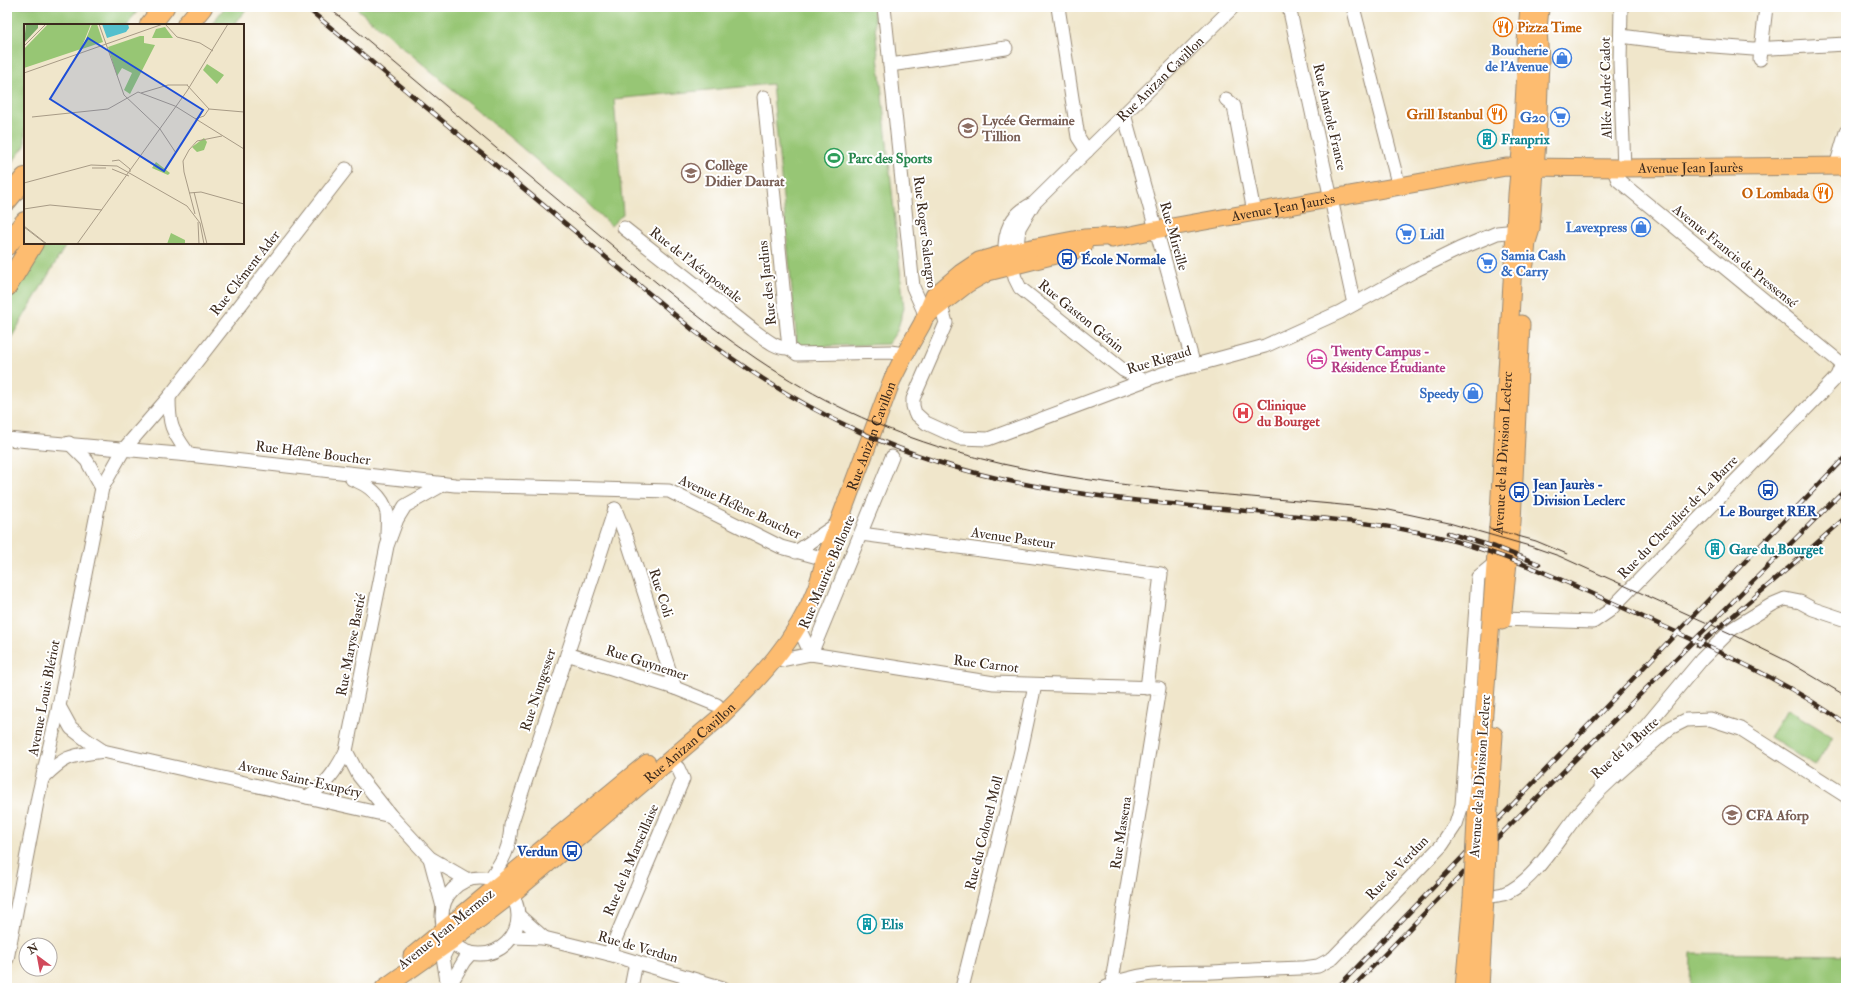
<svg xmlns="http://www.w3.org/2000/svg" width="1853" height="995" font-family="'IM FELL Double Pica',serif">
<rect width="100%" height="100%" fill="#fff"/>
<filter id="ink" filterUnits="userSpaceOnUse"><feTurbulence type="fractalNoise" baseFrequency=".025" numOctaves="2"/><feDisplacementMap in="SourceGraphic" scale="8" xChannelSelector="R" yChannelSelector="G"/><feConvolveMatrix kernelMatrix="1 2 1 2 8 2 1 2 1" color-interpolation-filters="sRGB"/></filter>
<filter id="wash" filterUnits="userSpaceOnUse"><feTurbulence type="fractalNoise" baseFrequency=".012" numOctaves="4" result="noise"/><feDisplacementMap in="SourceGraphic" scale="16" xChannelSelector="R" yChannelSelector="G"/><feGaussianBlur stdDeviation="0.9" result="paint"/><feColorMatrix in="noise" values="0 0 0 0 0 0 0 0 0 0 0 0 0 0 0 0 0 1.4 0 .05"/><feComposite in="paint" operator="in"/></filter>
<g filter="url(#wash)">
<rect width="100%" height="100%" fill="#f0e6cb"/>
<path fill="#97c674" stroke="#697849" d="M7,7H141L126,25H25V146L9,166L11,93L7,45Z
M225,7H248L234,25H211Z
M355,7H873L904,308L897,331L888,344L803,347L797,343L772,84L614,99L623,214L611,226L585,201Z
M43,243H67L7,345V303Z
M1787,709L1833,737L1815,766L1769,737Z
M1691,953L1846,955V988H1690Z"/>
</g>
<g filter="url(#ink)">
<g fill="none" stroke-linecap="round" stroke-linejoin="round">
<defs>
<g id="minor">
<path d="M884,7L913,287L926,316"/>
<path d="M1058,7L1078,137L1087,151"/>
<path d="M1289,7L1354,304"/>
<path d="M1353,7L1399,187"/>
<path d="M1621,7L1620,63L1624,168"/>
<path d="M1621,36L1675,43L1753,49L1846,44"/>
<path d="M1760,59L1766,7"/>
<path d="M890,65L1006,48"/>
<path d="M764,97L789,348L797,354L890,352L905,354"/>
<path d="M1226,99L1234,106L1254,212"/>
<path d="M1124,114L1194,366"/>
<path d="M1836,166L1846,132"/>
<path d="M1613,168L1618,180L1842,364"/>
<path id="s1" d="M1034,203L1019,228L1017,246L1011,252L1005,245C1006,224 1016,212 1034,203L1233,7"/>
<path d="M624,228L753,330C764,338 776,349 789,348"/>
<path d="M1012,266L1015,278L1020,288L1123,370L1143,380"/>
<path d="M941,305L946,323L913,399V406L915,413L926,423L959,438L988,439L1162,374L1265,346L1340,312L1416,270L1459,249L1497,233L1516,231"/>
<path d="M169,397C169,428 172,430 189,455"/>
<path d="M7,439L189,455L455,485L669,491L781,547L825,559"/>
<path d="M69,443L87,461L102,488"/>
<path d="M352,479C367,484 383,496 387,513C388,520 387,529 387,536"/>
<path d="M615,509L627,539L675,688"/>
<path d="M861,534L1161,574L1147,688"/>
<path d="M796,552L840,522"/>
<path d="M1502,619L1593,622L1609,611L1832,382L1837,376L1842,364"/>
<path d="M798,626L811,654"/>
<path d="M567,654L675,688L717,705"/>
<path d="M811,654L892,457"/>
<path d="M772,662L811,654L994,683L1159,688L1113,975L1114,982"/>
<path d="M59,706L71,728L88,741L103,751L391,816"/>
<path d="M346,751L359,776L391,816L430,858L468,880"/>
<path d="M44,777C67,754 72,756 103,751"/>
<path d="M1601,785L1611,768L1702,659L1732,629L1773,604L1785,599L1800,602L1813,609L1846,620"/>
<path d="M307,797C326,785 336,771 346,751L387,546L397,519L405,506L444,484"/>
<path d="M430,858L443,907"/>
<circle cx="480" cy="916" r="38"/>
<path d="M490,879C503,860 510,849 511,825L615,509"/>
<path d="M1476,899C1485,897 1494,896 1503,894C1532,885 1560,836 1579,813C1605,782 1640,755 1670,728L1686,720L1710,719L1741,729L1846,796"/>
<path d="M519,916L544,938"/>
<path d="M512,937L544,938L609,954L723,988"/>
<path d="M609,954L683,779L678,768L668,761"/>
<path d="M7,959L38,797L59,706L102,488L124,449L169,397L346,169"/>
<path d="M448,987L443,957L451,941"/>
<path d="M448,988L464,961L471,953"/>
<path d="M631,988L636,962"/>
<path d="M962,988L1020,755L1035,685"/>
<path d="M1105,988C1136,970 1177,973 1212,972C1242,970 1273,969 1303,968L1318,966L1333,958L1442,845L1456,824L1462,805L1478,577L1494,564"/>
</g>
<g id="major">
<path id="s2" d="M1112,239L1155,230L1506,167L1624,168L1846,166"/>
<path d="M1525,264L1527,242L1531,229L1537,140L1540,61L1538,28L1540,9"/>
<path d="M926,316L967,284L988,272L1083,248"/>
<path d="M1502,621L1512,523L1521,324"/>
<path d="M1489,809L1494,735"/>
<path id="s3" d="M1476,820L1499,513L1517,194L1522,140L1526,68V42L1529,7"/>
<path d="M412,956L647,763"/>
<path id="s4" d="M384,988L451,941L512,894L719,718C758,680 797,640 816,589C820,579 822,569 825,559L892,380L905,354L922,324L934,296L961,273L979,261L1011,252L1084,238L1123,236"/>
<path d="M1464,988L1472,899"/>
<path d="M1480,988L1485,897"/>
</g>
<path id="highway" d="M150,25L164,7
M187,25L202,7
M7,200L25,178
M7,245L25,222
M7,286L33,243"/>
</defs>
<use href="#minor" stroke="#968874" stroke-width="15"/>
<use href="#major" stroke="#968874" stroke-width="19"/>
<use href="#highway" stroke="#968874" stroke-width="22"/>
<use href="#minor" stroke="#fff" stroke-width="13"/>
<use href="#major" stroke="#fdbc70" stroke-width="17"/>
<use href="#highway" stroke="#fdbc70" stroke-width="20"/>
<path stroke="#3b2a1e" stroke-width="1" d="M328,7C411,76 493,146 576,215C635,264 693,316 757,359C815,398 881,430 949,450C1090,492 1244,493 1389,510L1449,523L1533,547L1559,556L1734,635L1789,662L1846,696
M1489,528L1536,541L1567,554"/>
<defs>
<path id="rail" d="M306,7L693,330C802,413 911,466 1047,488C1126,502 1207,507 1287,515C1331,519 1374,523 1417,532C1496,548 1570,583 1643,617C1713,649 1783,679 1846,724
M1448,533L1495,547L1539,564
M1698,646C1747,603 1798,561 1846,517
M1337,988L1846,456
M1352,988L1505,830L1846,488"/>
</defs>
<use href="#rail" stroke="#3b2a1e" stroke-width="4.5"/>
<use href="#rail" stroke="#fff" stroke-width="3" stroke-dasharray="9" stroke-linecap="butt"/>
<defs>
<path id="major-bridge" d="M1485,897L1489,809
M1472,899L1476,820"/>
</defs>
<use href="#major-bridge" stroke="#968874" stroke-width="19" stroke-linecap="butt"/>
<use href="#major-bridge" stroke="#fdbc70" stroke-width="17"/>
</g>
</g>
<defs>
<symbol id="restaurant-ring" viewBox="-11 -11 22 22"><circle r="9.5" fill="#fff" stroke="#e8710a" stroke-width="1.5"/><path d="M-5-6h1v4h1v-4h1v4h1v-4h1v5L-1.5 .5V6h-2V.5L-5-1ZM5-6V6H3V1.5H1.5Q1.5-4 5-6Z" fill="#e8710a"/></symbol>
<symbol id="shop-ring" viewBox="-11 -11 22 22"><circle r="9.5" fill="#fff" stroke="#3f7fe0" stroke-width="1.5"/><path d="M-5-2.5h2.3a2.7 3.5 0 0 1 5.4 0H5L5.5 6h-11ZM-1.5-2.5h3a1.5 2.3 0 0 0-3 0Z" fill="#3f7fe0"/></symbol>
<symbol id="supermarket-ring" viewBox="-11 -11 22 22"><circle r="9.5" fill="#fff" stroke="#3f7fe0" stroke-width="1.5"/><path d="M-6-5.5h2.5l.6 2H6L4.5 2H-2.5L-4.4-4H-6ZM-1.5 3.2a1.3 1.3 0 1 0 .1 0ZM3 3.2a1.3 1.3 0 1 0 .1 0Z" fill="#3f7fe0"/></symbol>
<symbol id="school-ring" viewBox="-11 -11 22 22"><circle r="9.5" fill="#fff" stroke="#8d6e63" stroke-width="1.5"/><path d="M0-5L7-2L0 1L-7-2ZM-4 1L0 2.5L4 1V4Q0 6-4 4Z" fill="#8d6e63"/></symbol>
<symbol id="building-ring" viewBox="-11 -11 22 22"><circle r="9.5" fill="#fff" stroke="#0f9aa8" stroke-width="1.5"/><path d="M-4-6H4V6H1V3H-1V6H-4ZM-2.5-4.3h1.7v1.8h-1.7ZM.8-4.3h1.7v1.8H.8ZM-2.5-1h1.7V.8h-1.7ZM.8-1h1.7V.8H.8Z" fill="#0f9aa8"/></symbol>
<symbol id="stadium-ring" viewBox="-11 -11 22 22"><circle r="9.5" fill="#fff" stroke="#2e9e5b" stroke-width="1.5"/><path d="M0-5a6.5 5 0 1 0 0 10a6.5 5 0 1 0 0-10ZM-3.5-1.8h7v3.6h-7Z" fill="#2e9e5b"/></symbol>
<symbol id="bus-ring" viewBox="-11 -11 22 22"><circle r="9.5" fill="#fff" stroke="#1a4fb4" stroke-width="1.5"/><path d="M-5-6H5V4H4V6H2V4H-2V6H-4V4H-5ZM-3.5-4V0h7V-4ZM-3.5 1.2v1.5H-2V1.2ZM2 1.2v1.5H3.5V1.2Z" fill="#1a4fb4"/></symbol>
<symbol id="hotel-ring" viewBox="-11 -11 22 22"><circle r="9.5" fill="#fff" stroke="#d1479c" stroke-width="1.5"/><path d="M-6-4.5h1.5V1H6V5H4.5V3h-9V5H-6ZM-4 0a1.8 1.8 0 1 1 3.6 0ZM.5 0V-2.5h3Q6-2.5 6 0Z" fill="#d1479c"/></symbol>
<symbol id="hospital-ring" viewBox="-11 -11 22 22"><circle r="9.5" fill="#fff" stroke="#e0444e" stroke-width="1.5"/><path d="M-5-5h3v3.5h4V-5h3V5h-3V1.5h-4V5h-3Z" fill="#e0444e"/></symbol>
<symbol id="university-ring" viewBox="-11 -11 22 22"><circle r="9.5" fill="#fff" stroke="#8d6e63" stroke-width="1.5"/><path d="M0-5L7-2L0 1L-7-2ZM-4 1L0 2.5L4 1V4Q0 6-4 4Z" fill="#8d6e63"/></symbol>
</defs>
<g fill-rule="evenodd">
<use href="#restaurant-ring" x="1492" y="16" width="22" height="22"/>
<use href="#shop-ring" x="1551" y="47" width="22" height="22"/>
<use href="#restaurant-ring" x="1486" y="103" width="22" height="22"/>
<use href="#supermarket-ring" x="1549" y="106" width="22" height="22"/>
<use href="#school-ring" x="957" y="117" width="22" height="22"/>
<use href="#building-ring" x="1476" y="128" width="22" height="22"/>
<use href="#stadium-ring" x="823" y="147" width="22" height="22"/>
<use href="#school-ring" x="680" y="162" width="22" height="22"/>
<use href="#restaurant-ring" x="1812" y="182" width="22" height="22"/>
<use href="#shop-ring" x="1630" y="216" width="22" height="22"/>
<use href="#supermarket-ring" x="1395" y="223" width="22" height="22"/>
<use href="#bus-ring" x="1056" y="248" width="22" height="22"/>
<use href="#supermarket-ring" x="1476" y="252" width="22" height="22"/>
<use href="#hotel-ring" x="1306" y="348" width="22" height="22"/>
<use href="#shop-ring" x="1462" y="382" width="22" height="22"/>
<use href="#hospital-ring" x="1232" y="402" width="22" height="22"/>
<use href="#bus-ring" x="1757" y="479" width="22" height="22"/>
<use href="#bus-ring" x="1508" y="481" width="22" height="22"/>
<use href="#building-ring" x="1704" y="538" width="22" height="22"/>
<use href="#university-ring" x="1721" y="804" width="22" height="22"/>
<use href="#bus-ring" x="561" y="840" width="22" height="22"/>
<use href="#building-ring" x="856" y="913" width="22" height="22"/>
</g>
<g text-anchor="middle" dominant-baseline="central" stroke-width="4" stroke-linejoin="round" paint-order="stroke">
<g font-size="14" font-weight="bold" fill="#c56008" stroke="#fff" text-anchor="end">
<text x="1517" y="27" text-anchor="start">Pizza Time</text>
<text x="1483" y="114">Grill Istanbul</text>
<text x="1809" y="193">O Lombada</text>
</g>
<g font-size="14" font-weight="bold" fill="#366cbe" stroke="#fff" text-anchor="end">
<text x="1548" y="50">Boucherie<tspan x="1548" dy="16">de l'Avenue</tspan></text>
<text x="1546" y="117">G20</text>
<text x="1627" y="227">Lavexpress</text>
<text x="1420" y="234" text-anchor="start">Lidl</text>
<text x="1501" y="255" text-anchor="start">Samia Cash<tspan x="1501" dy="16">&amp; Carry</tspan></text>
<text x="1459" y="393">Speedy</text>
</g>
<g font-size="14" fill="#3b2a1e" stroke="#fff">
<text stroke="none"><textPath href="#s1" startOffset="296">Rue Anizan Cavillon</textPath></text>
<text transform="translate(1606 88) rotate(-91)">Allée André Cadot</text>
<text transform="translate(1330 117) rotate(77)">Rue Anatole France</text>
<text stroke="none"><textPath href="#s2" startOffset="585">Avenue Jean Jaurès</textPath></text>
<text stroke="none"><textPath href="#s2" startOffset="174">Avenue Jean Jaurès</textPath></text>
<text transform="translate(925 232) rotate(83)">Rue Roger Salengro</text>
<text transform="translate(1174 236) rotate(74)">Rue Mireille</text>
<text transform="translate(1735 256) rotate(39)">Avenue Francis de Pressensé</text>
<text transform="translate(696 265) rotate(38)">Rue de l'Aéropostale</text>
<text transform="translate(245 273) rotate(-52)">Rue Clément Ader</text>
<text transform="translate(767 283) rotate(-96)">Rue des Jardins</text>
<text transform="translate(1081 316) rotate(39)">Rue Gaston Génin</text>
<text transform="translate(1159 360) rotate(-17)">Rue Rigaud</text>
<text stroke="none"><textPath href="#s4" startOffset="756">Rue Anizan Cavillon</textPath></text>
<text transform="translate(313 453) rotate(7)">Rue Hélène Boucher</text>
<text stroke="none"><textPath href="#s3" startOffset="368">Avenue de la Division Leclerc</textPath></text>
<text transform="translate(740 507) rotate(25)">Avenue Hélène Boucher</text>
<text transform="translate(1678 517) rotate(-46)">Rue du Chevalier de La Barre</text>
<text transform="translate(1013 538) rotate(8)">Avenue Pasteur</text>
<text transform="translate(827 572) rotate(-67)">Rue Maurice Bellonte</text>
<text transform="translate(661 593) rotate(72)">Rue Coli</text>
<text transform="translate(351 645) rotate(-79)">Rue Maryse Bastié</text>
<text transform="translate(647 663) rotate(18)">Rue Guynemer</text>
<text transform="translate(986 664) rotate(7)">Rue Carnot</text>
<text transform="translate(538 690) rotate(-72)">Rue Nungesser</text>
<text transform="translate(44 698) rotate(-79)">Avenue Louis Blériot</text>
<text stroke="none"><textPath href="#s4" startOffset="392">Rue Anizan Cavillon</textPath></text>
<text transform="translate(1625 748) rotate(-42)">Rue de la Butte</text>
<text transform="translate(1480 776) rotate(-86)">Avenue de la Division Leclerc</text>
<text transform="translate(300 779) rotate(13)">Avenue Saint-Exupéry</text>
<text transform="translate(984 833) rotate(-76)">Rue du Colonel Moll</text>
<text transform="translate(1121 833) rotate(-81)">Rue Massena</text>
<text transform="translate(631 860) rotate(-67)">Rue de la Marseillaise</text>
<text transform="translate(1397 868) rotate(-46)">Rue de Verdun</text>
<text transform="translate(446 929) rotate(-39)">Avenue Jean Mermoz</text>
<text transform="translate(638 947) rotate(16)">Rue de Verdun</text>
</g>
<g font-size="14" font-weight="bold" fill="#785e54" stroke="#fff" text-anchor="start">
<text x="982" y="120">Lycée Germaine<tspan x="982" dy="16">Tillion</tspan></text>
<text x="705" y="165">Collège<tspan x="705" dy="16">Didier Daurat</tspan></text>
<text x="1746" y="815">CFA Aforp</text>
</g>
<g font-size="14" font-weight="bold" fill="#0d838f" stroke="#fff" text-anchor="start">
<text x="1501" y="139">Franprix</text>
<text x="1729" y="549">Gare du Bourget</text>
<text x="881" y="924">Elis</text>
</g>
<g font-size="14" font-weight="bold" fill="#27864d" stroke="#fff" text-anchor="start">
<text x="848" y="158">Parc des Sports</text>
</g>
<g font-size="14" font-weight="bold" fill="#164399" stroke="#fff" text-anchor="start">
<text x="1081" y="259">École Normale</text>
<text x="1533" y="484">Jean Jaurès -<tspan x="1533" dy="16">Division Leclerc</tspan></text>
<text x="1768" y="511" text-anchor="middle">Le Bourget RER</text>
<text x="558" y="851" text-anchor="end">Verdun</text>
</g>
<g font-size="14" font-weight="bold" fill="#b23c85" stroke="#fff" text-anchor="start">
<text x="1331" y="351">Twenty Campus -<tspan x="1331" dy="16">Résidence Étudiante</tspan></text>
</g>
<g font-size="14" font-weight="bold" fill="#be3a42" stroke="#fff" text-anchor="start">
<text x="1257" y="405">Clinique<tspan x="1257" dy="16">du Bourget</tspan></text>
</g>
</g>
<g transform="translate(24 24)">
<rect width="220" height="220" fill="#f0e6cb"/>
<path d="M24,0H67L57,25L0,44V25ZM68,0H73L79,18L58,25ZM141,3L149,14H128L132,5ZM116,12H120V19L131,21L106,70L100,66L108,49L98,44L93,52L84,23ZM183,40L200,51L193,60L179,46ZM180,114L183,118L180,126L173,128L168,123ZM132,138L146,149L144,151L128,144ZM147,209L161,216V220H143Z" fill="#97c674"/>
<path d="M2,0H14V4L0,19Z" fill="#79ab66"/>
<path d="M78,0H104L105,4L102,8L83,14Z" fill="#54c0cd"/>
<path fill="none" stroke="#a89b86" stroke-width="1" d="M75,0L100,71L136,105L152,129M141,0L153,13L176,19L189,27M0,22L22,0M0,49L139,0M163,61L185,85L220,88M117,69L144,61H164M8,93L84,85L114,68L151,82L220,125M171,95L180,92L185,85M88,137L95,136L106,145V148M68,144H82M88,145L105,152M0,159L67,141L93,142L163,182L176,199L180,220M170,168L183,220M165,169L177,168L220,180M0,185L26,181L78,186M171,190L160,148L159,137L165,126L173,117L198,112M174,198L175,220M0,202L23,220M0,203L22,220M53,220L163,67L204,0"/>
<path fill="#1d4ed8" fill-opacity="0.15" stroke="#1d4ed8" stroke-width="2" d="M64,14L179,86L140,147L26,75Z"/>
<rect width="220" height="220" fill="none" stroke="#3b2a1e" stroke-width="2"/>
</g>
<rect width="1853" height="995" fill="none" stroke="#fff" stroke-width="24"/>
<g transform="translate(38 957) rotate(328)"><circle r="19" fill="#ffffff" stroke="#b1aaa5"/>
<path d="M0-3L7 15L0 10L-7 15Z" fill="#d1495b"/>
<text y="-6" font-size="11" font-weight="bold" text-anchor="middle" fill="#3b2a1e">N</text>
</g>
</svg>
